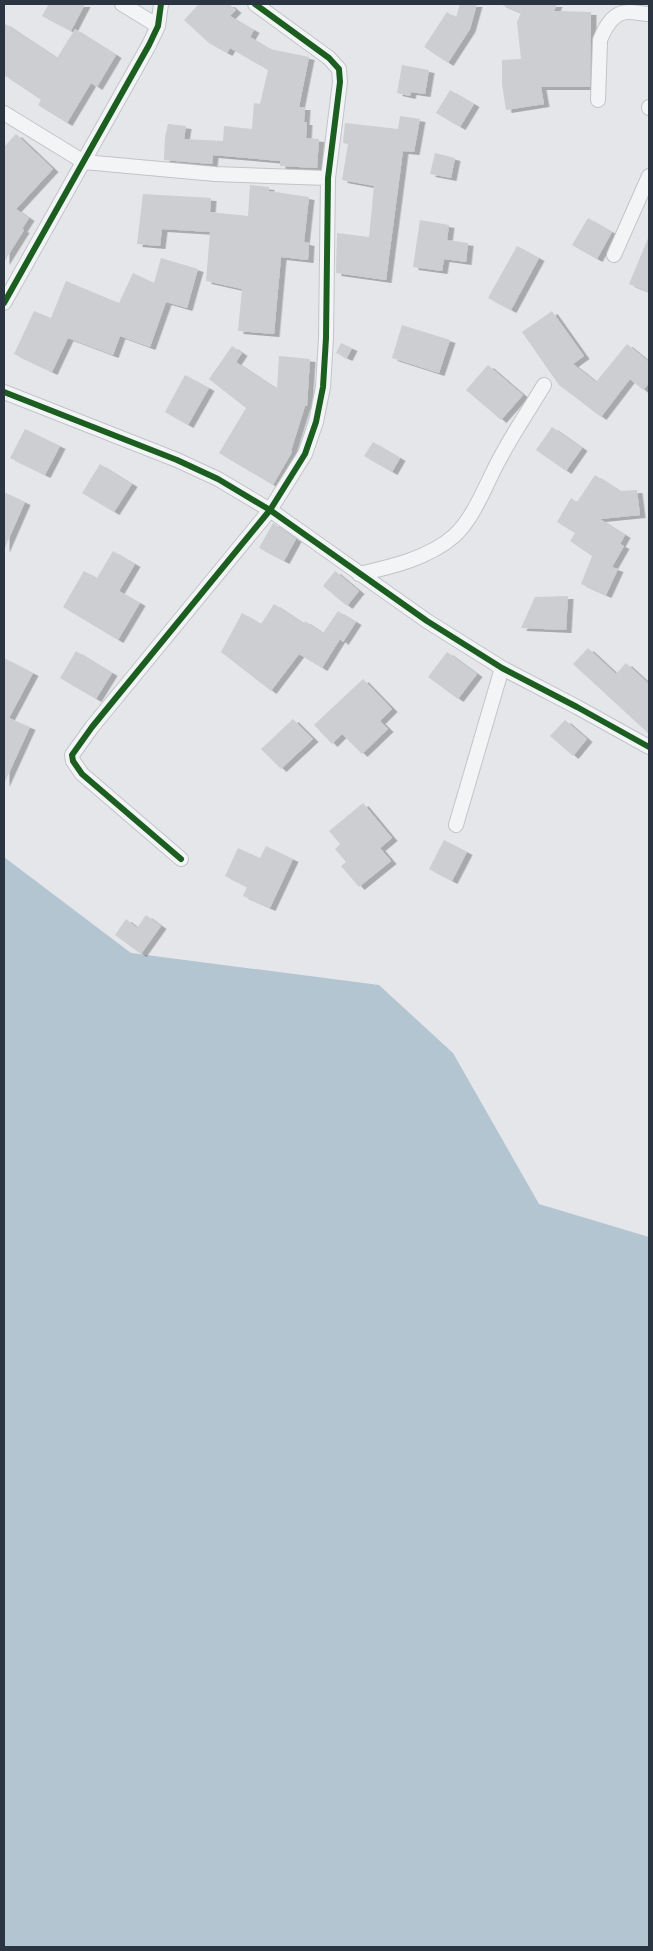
<svg xmlns="http://www.w3.org/2000/svg" width="653" height="1951" font-family="'Nunito Sans',sans-serif">
<defs>
<filter id="shadow"><feDropShadow dx="5.5" dy="3" stdDeviation="0" flood-color="#0004"/></filter>
</defs>
<rect width="100%" height="100%" fill="#e4e6e9"/>
<path fill="#b4c5d2" d="M4,857L131,953L379,985L453,1053L539,1204L649,1237V1947H4Z"/>
<path fill="#ccced1" filter="url(#shadow)" d="M49,4H85L71,31L42,16Z
M199,4H229L236,10L230,16L254,30L250,37L270,49L309,57L299,107H305L304,122H307L306,138L319,139L317,168L280,166V161L213,155L212,164L164,160L165,137L168,124L186,126L184,139L223,141L224,126L252,129L254,103L260,104L268,70L230,48L227,53L209,43L184,20Z
M460,4H477L470,29L448,63L424,47L447,12L456,18Z
M500,4H557L554,11L591,12L590,87H541L544,104L506,110L502,84V60L521,59L517,22L521,13Z
M4,23L57,58L75,29L116,55L97,87L91,83L67,123L38,105L41,100L4,75Z
M402,65L429,70L425,94L411,92L410,96L397,93Z
M450,90L474,104L460,127L436,113Z
M400,116L420,119L414,152L403,151L386,280L336,273L337,233L369,237L374,186L342,180L348,144L343,143L345,123L398,129Z
M16,134L53,169L16,209L29,218L22,229L24,230L4,262V147Z
M435,153L455,158L451,178L430,174Z
M250,185L269,187V191L309,197L304,242L309,243L308,260L281,257L274,334L238,331L242,289L206,281L210,232L162,229L160,246L137,244L143,194L211,198L210,212L248,216Z
M588,218L612,232L597,259L572,245Z
M420,220L449,225L447,240L468,243L466,262L444,259L442,271L413,267Z
M649,236V292L629,284Z
M517,246L539,258L511,310L488,298Z
M161,258L198,269L187,308L166,302L150,347L120,336L113,355L68,338L52,372L14,354L34,311L51,318L66,281L119,303L133,273L154,283Z
M552,311L584,356L573,364L596,382L627,344L649,362V383L643,390L630,379L601,417L559,385L522,332Z
M402,325L450,340L439,373L392,358Z
M341,343L352,348L347,358L336,353Z
M232,346L242,353L236,362L277,389L279,356L310,359L307,406H305L291,451L292,452L273,485L219,453L246,408L209,379Z
M488,365L523,395L501,420L466,390Z
M185,375L209,388L188,425L165,412Z
M552,427L582,448L566,471L536,450Z
M25,429L60,446L45,475L10,458Z
M373,442L400,458L392,472L364,456Z
M100,464L132,484L114,512L82,493Z
M595,475L620,491L637,490L640,515L600,519L625,535L620,544L624,546L612,567L618,569L606,595L581,584L592,556L570,541L575,533L557,522L571,498L577,502Z
M4,492L25,502L4,550Z
M273,523L296,539L284,561L259,548Z
M113,551L135,564L119,591L140,603L118,640L63,607L84,571L97,578Z
M335,571L359,591L347,606L323,586Z
M568,596L566,630L521,628L535,597Z
M274,604L304,624L305,621L323,633L338,611L356,622L343,642L340,639L322,668L299,654L271,691L221,652L242,613L261,624Z
M588,648L616,674L626,663L649,684V734L573,664Z
M76,651L112,673L96,699L60,678Z
M447,652L477,674L458,699L428,677Z
M4,658L33,673L9,718L30,727L4,784Z
M363,679L392,709L380,721L388,729L362,754L342,734L332,744L314,725Z
M293,719L313,739L281,769L261,749Z
M565,720L587,739L573,756L550,736Z
M363,803L392,838L380,848L391,861L359,887L341,866L346,862L335,849L340,844L329,831Z
M444,840L467,852L452,881L429,869Z
M266,846L293,859L270,908L243,896L247,887L225,876L238,848L260,858Z
M146,915L161,926L141,954L115,935L126,919L137,928Z"/>
<g fill="none" stroke-linecap="round" stroke-linejoin="round">
<defs>
<path id="minor" d="M122,4L158,26
M598,100L600,40C604,30 610,17 622,13C629,10 641,14 649,14
M649,107V108
M4,113L84,162L215,174L328,178
M614,255L649,176
M4,303L149,45L158,26L161,4
M4,392L177,460L218,479L270,510L427,621L502,668L577,707L649,747
M359,574C391,567 429,558 454,536C474,518 486,484 499,460C512,435 529,410 544,385
M456,825L502,668
M181,859L82,774L73,761L72,755L92,727L270,510L305,454L316,422L323,387L326,338L328,178L340,82L339,69L329,58L255,4"/>
</defs>
<use href="#minor" stroke="#c2c4c7" stroke-width="16"/>
<use href="#minor" stroke="#f3f4f6" stroke-width="14"/>
<defs>
<path id="cycleway" d="M4,303L149,45L158,26L161,4
M4,392L177,460L218,479L270,510L427,621L502,668L577,707L649,747
M181,859L82,774L73,761L72,755L92,727L270,510L305,454L316,422L323,387L326,338L328,178L340,82L339,69L329,58L255,4"/>
</defs>
<use href="#cycleway" stroke="#f2f5f8" stroke-width="9"/>
<use href="#cycleway" stroke="#1b5e20" stroke-width="6"/>
</g>
<rect width="653" height="1951" fill="none" stroke="#2b3542" stroke-width="10"/>
</svg>
